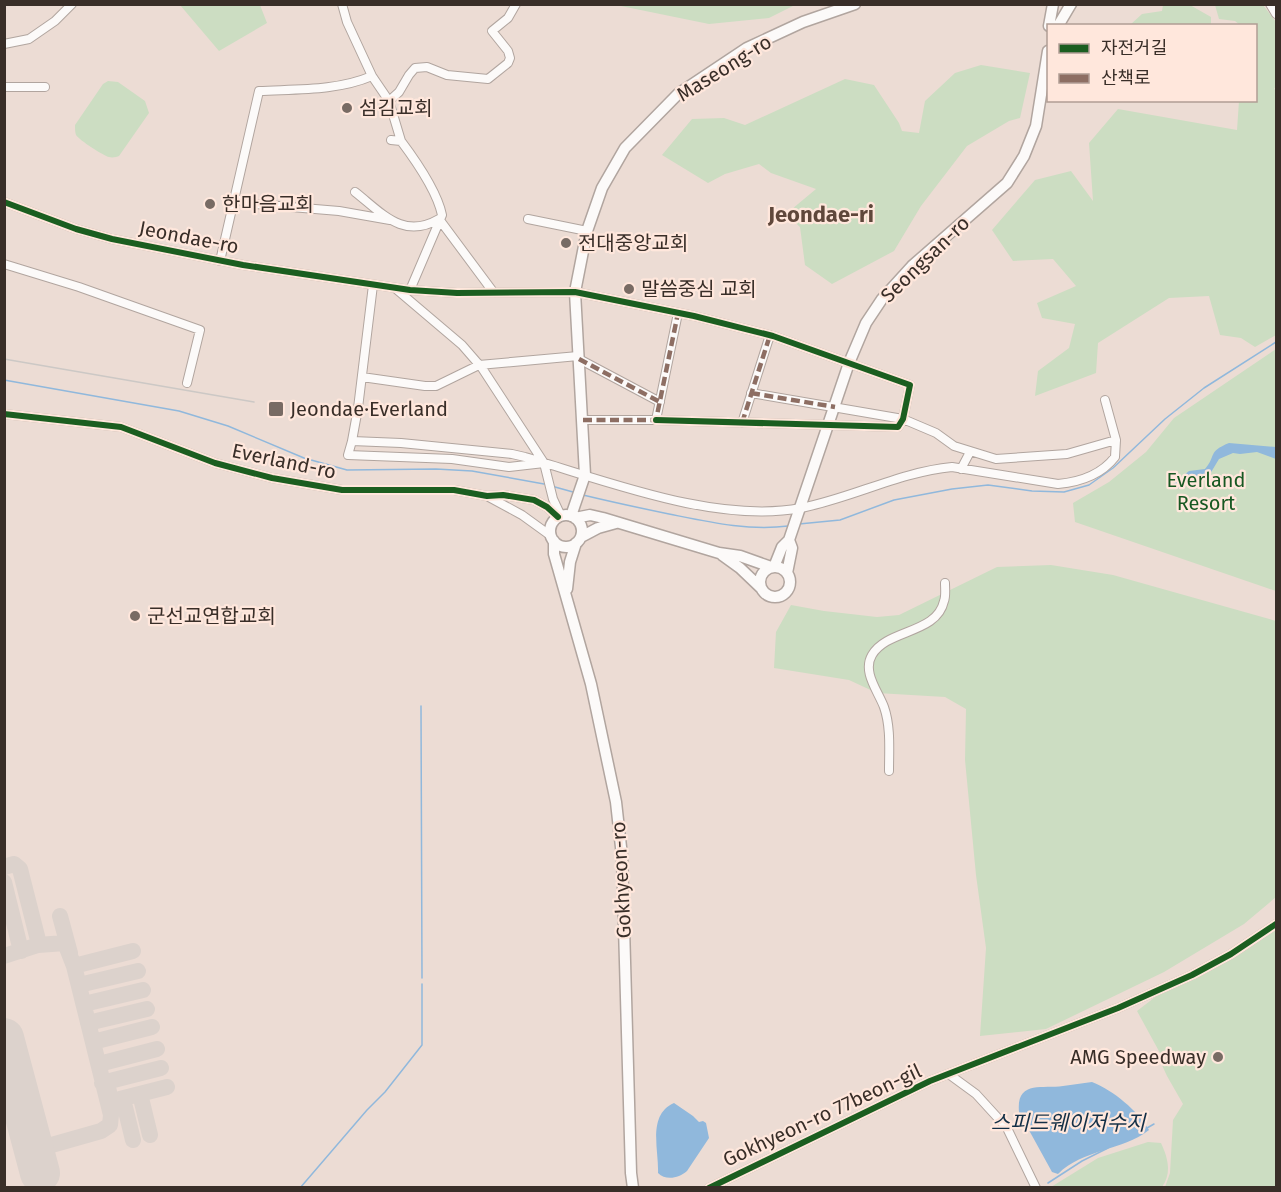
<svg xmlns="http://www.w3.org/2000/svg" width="1281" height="1192" font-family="'Fira Sans','Noto Sans KR',sans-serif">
<rect width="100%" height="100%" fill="#ecdcd4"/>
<path fill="#ccddc2" d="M180,5H260L267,23L219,51Z
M616,5H795L769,18L709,24Z
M1163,5H1190L1211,17V25H1130L1142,14L1162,11Z
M1215,5H1263L1276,22V86L1274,89L1276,90V335L1255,347L1241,338L1220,335L1209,296L1169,298L1098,343L1096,373L1035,396L1038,371L1069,348L1075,324L1042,318L1037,303L1076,286L1053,259L1013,261L992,230L1035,180L1071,171L1093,201L1089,143L1118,109L1237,130L1239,101L1256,100V26L1240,25L1235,21L1219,19Z
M981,65L1030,73L1020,118L1009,121L967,146L921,206L894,251L832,284L805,265L800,227L786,214L816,189L771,173L759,164L725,174L708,183L662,155L692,119L724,118L745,125L845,79L874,85L899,123L902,131L919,133L925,101L955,73Z
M108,81L118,82L145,101L149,113L119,156C117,157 112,158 109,157C104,156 79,140 76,135C75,132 75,129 75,125L103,84Z
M1276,349V591L1075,522L1073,503L1109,482L1146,452L1174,418Z
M1051,565L1113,575L1276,621V897L1244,924L1164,972L1046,1029L980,1036L986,948L976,875L965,760L966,709L945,697L877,693L849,680L774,668L776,632L791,605L824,611L877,617L899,615L997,567Z
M1276,930V1187H1165L1170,1173L1173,1120L1183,1104L1167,1076L1160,1061V1053L1137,1011L1163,991L1203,975Z
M1148,1142L1161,1143C1168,1158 1172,1173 1162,1187H1051L1098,1158Z"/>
<path fill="#90b8dc" d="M1229,443L1276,447V459L1257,452L1240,454L1233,453L1219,459L1210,474L1194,478L1177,489L1172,485L1189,471L1205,469C1217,455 1207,452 1229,443Z
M1092,1082C1114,1091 1137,1110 1149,1130C1122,1151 1083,1149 1058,1174L1052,1172L1019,1112C1016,1080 1042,1089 1063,1086C1073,1085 1082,1083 1092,1082Z
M674,1103L693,1116L699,1122L703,1121L706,1123L709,1138L687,1171C679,1178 666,1181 658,1173C659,1150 647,1115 674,1103Z"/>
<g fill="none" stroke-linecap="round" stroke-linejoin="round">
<path stroke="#90b8dc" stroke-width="1.5" d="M4,380L179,411L228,426L304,458L347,470L436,469L472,471L544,484
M555,487L573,492
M583,495C612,502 640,508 669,514C709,522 748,531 788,526
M799,524L840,520L894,500L952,489L988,485L1032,491L1064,492L1089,485L1113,468L1165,419L1204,388L1276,342
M421,706L422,978
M1147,1128L1154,1124
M1048,1183L1082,1161L1108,1148
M300,1188L367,1110L385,1092L422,1045V984"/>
<path stroke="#dcd2cc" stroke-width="16" d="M4,867L14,864L20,869L38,940L36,945
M4,882L21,951
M60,916L70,953
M4,956L38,945L65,943L74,966L111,1115L110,1125L101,1131L34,1150
M74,966L133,951
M79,985L138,971
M84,1004L143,990
M88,1023L147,1009
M93,1042L152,1027
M99,1064L157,1049
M109,1091L102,1083L161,1068
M140,1094L150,1135
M123,1099L133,1140
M108,1102L167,1087"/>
<path stroke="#dcd2cc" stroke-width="40" d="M4,1038L40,1173"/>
<defs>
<path id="minor" d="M342,4L347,22L372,76
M1270,4L1276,14
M4,44L29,39L55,21L72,4
M4,87H45
M391,140L401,141C416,161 437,191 442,215L410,290
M401,141L389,101L399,92L409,75L415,68L427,67L447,75L488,79L508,63L510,58L508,51L492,31L508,18L516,4
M355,192C382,213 403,240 439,219L494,293
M234,199L255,204L339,211L390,220
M4,202L76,229L112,239L243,265L410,290L457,293L575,292L694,316L773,336L910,385L903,419L898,427L656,420
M528,219L587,231
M220,261L259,91C296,89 337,91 372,76L389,101
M4,264L79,287L200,330L187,383
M396,289L462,345L482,368L544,463L553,499L561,516
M579,359L660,402
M362,377L425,386H436L479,365L578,356
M751,393L903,419L936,433L954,446L996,459L1067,454L1116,440
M4,414L121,427L215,463L272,478L342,490H454L487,496L503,495L534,500L547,507L558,517
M583,420H656L678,313
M742,423L770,335
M352,441L358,408L373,285
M544,463L509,467L452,459L348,455L352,441L401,443L512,454L525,457C607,481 716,524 801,508C852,498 900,472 952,467L1058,484C1080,482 1101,475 1115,457L1116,440L1105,400
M961,469L970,452
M487,496L522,515L551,536
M889,771C889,750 891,727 884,707C878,691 862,672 872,655C887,629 937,634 944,601C946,596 945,589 945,583
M950,1075L976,1094L1007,1128L1036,1188
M709,1188L930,1081L1118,1008L1192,975L1231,954L1276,924"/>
<path id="major" d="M1049,26L1053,4
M1058,26L1071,4
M550 531a16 16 0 1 1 32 0a16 16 0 1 1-32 0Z
M571,516L585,475L575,292L587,231L602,188L625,148L678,94L747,48L803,22L855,4
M575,518L590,515L603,518L719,553L740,556L771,567
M581,537L598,528L616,523
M554,541V554L591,684L616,802L622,856L631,1173L633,1188
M722,555L740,568L762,589
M774,567L782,547L789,540L849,363L866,323L882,299L912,266L1007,183L1024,156L1036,126L1048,51
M760 582a15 15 0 1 1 30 0a15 15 0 1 1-30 0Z
M787,573L792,548L789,540
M567,589L570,562L576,543"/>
</defs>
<use href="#minor" stroke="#b1a59f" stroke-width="10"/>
<use href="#major" stroke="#b1a59f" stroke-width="13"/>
<use href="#minor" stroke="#fcfaf9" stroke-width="8"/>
<use href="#major" stroke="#fcfaf9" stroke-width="10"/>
<path stroke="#ccc8c5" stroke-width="1.5" d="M4,359L254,402"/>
<path stroke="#8d6e63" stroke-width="4.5" stroke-dasharray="9 4.5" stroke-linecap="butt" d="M579,359L660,402
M751,393L835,407
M583,420H656L678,313
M742,423L770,335"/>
<defs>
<path id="cycleway" d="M4,202L76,229L112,239L243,265L410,290L457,293L575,292L694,316L773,336L910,385L903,419L898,427L656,420
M4,414L121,427L215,463L272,478L342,490H454L487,496L503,495L534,500L547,507L558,517
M709,1188L930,1081L1118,1008L1192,975L1231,954L1276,924"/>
</defs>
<use href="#cycleway" stroke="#ffe7dc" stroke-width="10"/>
<use href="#cycleway" stroke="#1b5e20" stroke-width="6"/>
</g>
<g fill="#786b64" stroke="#ffe7dc" stroke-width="2">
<circle cx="347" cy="108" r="6"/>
<circle cx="210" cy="204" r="6"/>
<circle cx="566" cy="243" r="6"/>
<circle cx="629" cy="289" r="6"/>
<rect x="268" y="401" width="16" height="16" rx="3"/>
<circle cx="135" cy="616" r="6"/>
<circle cx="1218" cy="1057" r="6"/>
</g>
<g text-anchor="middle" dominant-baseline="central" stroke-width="4.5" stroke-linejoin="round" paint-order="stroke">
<g font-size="20" fill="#392e28" stroke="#ffe7dc">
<text transform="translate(724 68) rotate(-32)">Maseong-ro</text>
<text transform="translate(189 237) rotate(11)">Jeondae-ro</text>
<text transform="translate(925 259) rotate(-44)">Seongsan-ro</text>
<text transform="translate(284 461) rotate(12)">Everland-ro</text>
<text transform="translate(621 880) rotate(-93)">Gokhyeon-ro</text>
<text transform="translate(822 1115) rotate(-25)">Gokhyeon-ro 77beon-gil</text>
</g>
<g font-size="20" fill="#392e28" stroke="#ffe7dc" text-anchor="start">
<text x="359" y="108">섬김교회</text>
<text x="222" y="204">한마음교회</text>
<text x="578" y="243">전대중앙교회</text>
<text x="641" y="289">말씀중심 교회</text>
<text x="290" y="409">Jeondae·Everland</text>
<text x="147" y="616">군선교연합교회</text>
<text x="1206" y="1057" text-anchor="end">AMG Speedway</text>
</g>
<g font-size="20" fill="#175822" stroke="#ffe7dc">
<text x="1206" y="480">Everland<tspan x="1206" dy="23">Resort</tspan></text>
</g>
<g font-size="21" font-style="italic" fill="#132f46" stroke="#ffe7dc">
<text x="1068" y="1123">스피드웨이저수지</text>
</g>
<g font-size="22" font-weight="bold" fill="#5f473b" stroke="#ffe7dc">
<text x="821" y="214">Jeondae-ri</text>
</g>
</g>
<rect width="1281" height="1192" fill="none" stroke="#392e28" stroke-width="12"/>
<rect x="1047" y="24" width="210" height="78" fill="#ffe7dc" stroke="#b09d94" stroke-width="1.5"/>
<rect x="1059" y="44" width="30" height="9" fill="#1b5e20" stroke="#b09d94" stroke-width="1.5"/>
<text x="1101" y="54" font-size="18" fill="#392e28">자전거길</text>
<rect x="1059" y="74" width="30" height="9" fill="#8d6e63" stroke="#b09d94" stroke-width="1.5"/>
<text x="1101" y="84" font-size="18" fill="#392e28">산책로</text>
</svg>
